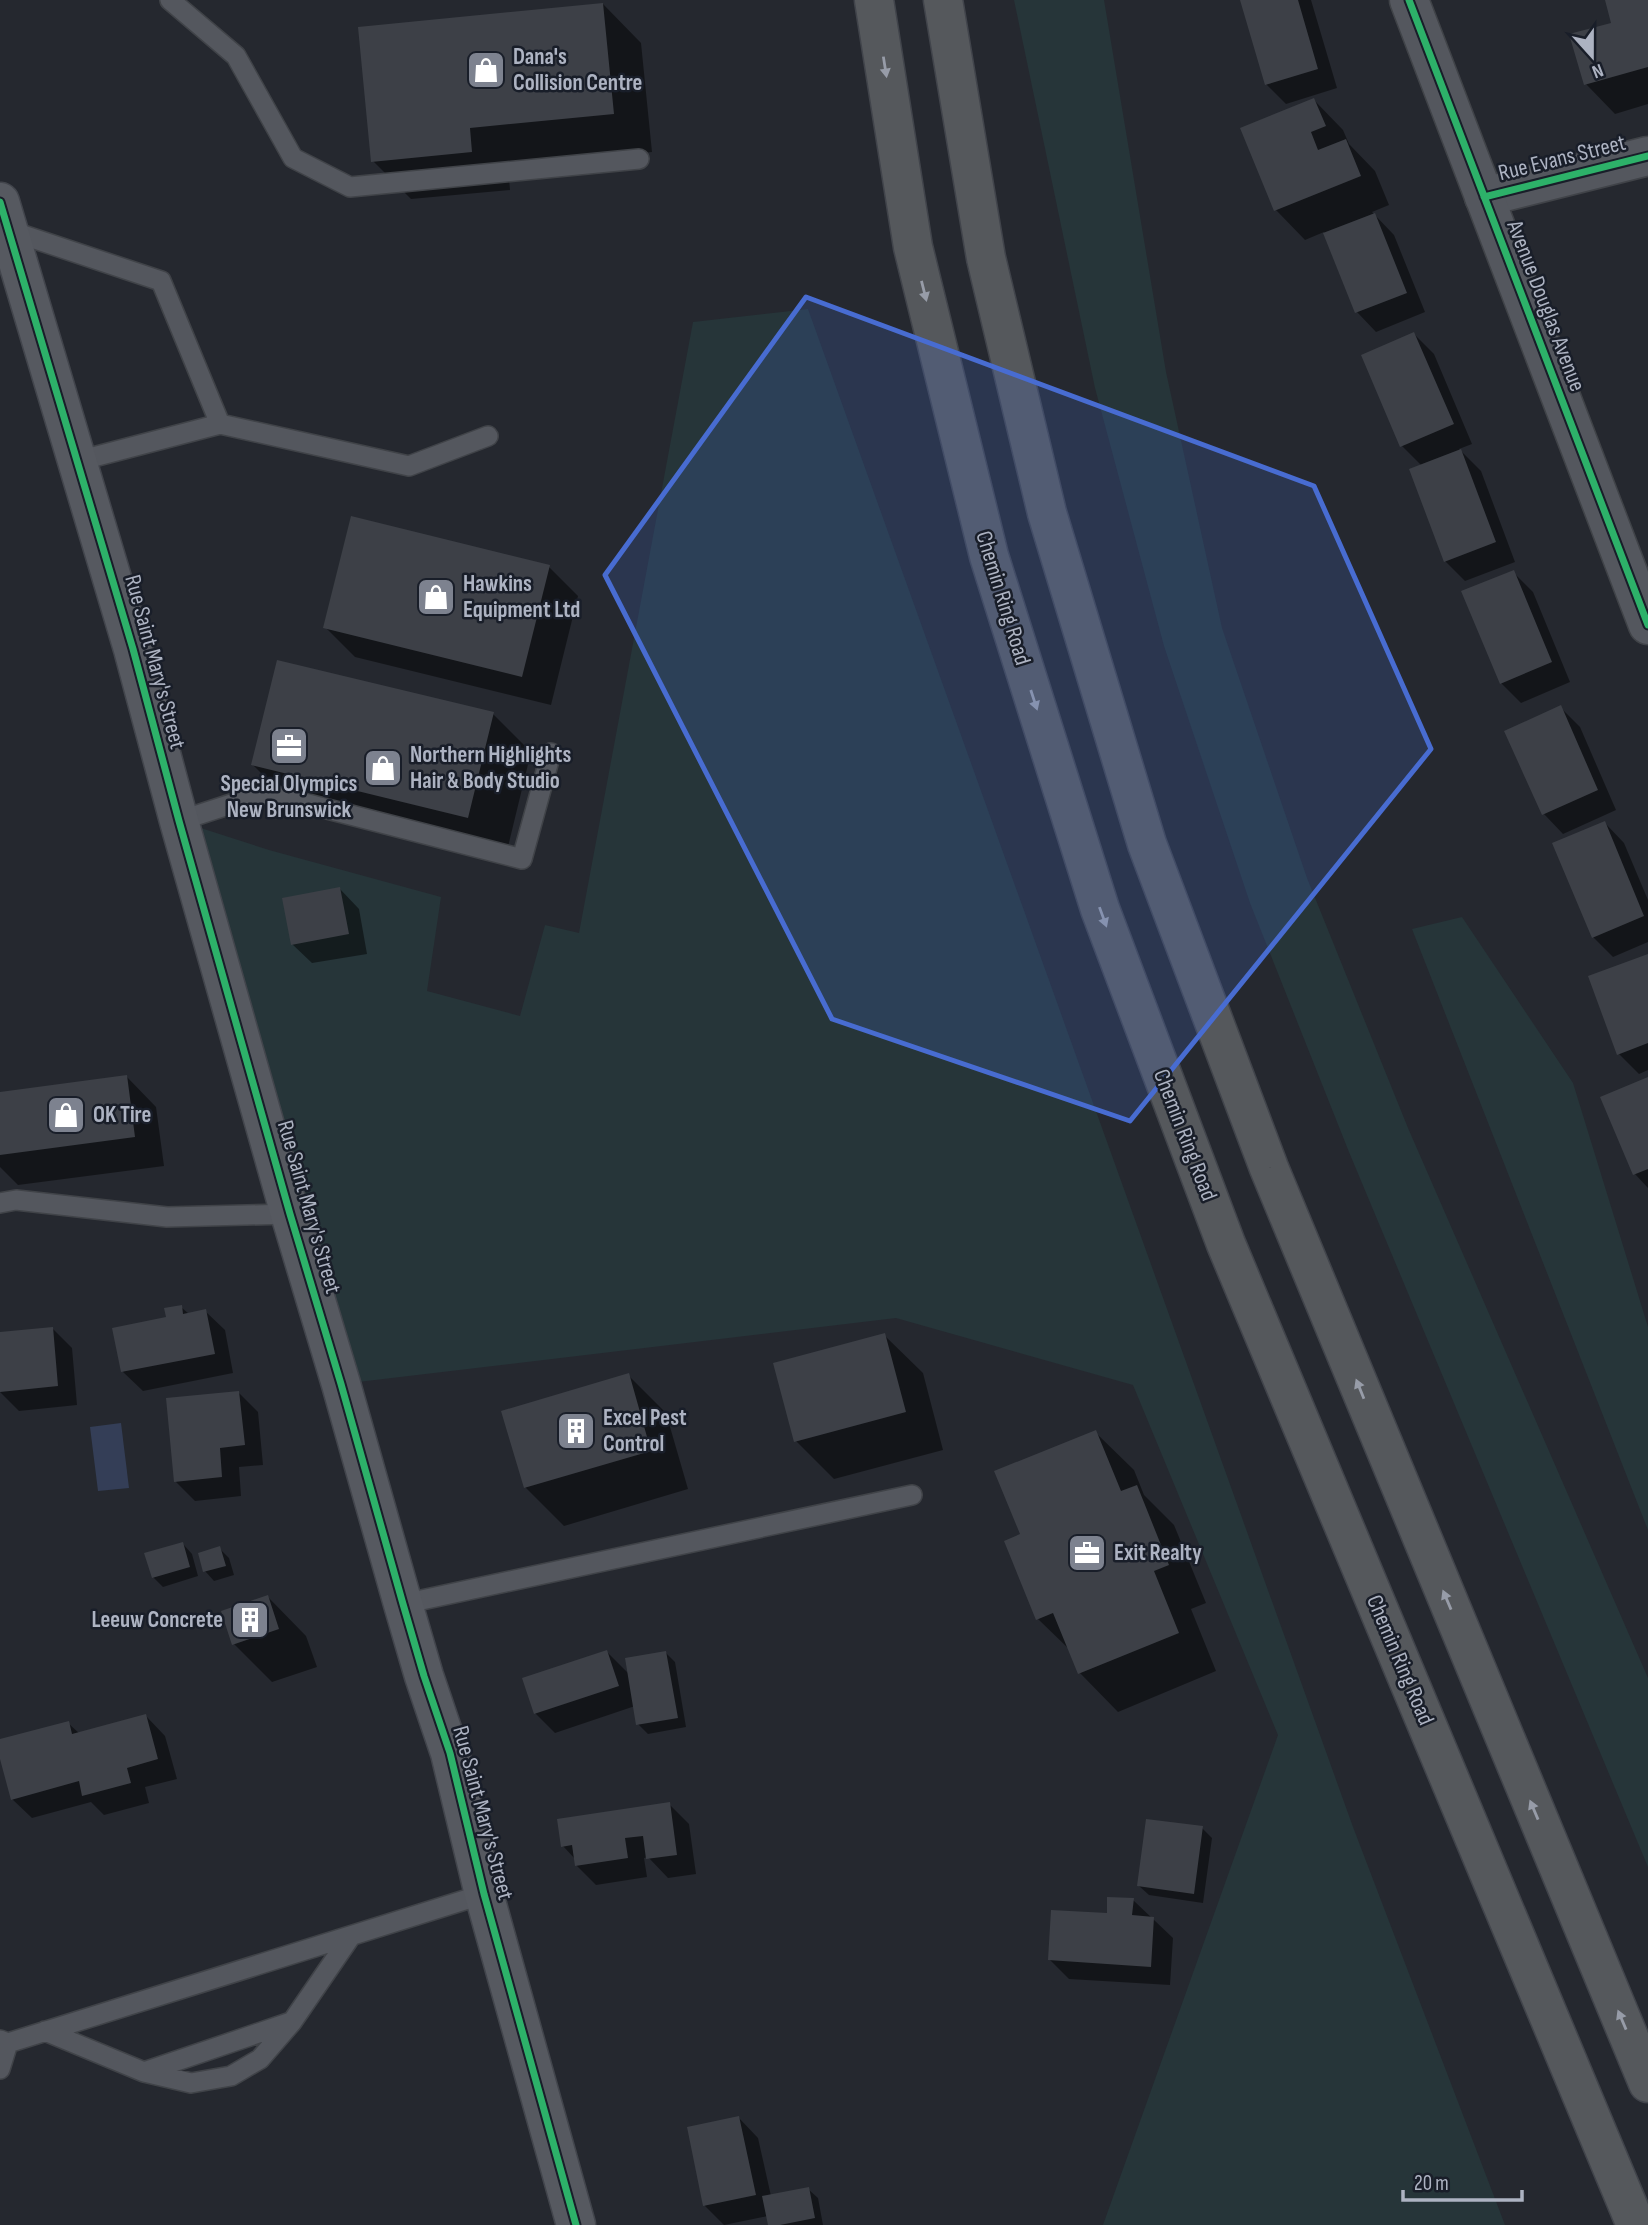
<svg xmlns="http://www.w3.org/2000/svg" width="1648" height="2225" font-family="'Sofia Sans Condensed',sans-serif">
<rect width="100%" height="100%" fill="#25282f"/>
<path fill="#263539" d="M1014,0H1104L1166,372L1222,628L1307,878L1408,1128L1648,1678V1867L1349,1152L1250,903L1164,646L1095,388Z
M808,309L1353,1827L1505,2225H1103L1278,1735L1133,1385L896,1318L341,1384L179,821L269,850L441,897L427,991L520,1016L545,925L579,933L693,322Z
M1462,917L1573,1083L1648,1327V1530L1412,929Z"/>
<path fill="#343e57" d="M121,1423L129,1488L98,1491L90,1427Z"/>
<path fill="#0007" d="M1241,0H1311L1337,88L1286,104L1266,84Z
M1606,0H1648V104L1615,114L1586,84L1613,24Z
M603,4L641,43L652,152L508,166L510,190L411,199L373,161Z
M1314,100L1343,130L1349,144L1375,171L1389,205L1372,212L1394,235L1425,312L1376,332L1357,312L1324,232L1305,240L1276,210Z
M1414,334L1434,354L1472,444L1459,449L1481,471L1515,562L1465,581L1445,561L1422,466L1402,446Z
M549,567L578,596L551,705L355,657L325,627Z
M1513,572L1533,592L1570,682L1521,703L1501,683Z
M1560,707L1580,727L1616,810L1563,834L1544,814Z
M493,714L531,752L506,855L291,803L253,765Z
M1605,823L1624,843L1648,900V942L1613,957L1593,937Z
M340,889L359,909L367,954L312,963L292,944Z
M1648,956V1070L1639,1074L1619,1054Z
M127,1077L156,1107L164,1166L18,1185L0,1167V1094Z
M1648,1079V1188L1635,1174L1603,1098Z
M181,1307L189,1314L205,1311L225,1330L233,1373L143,1391L123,1372L168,1319Z
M52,1328L72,1348L77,1405L19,1411L0,1392V1333Z
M884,1335L923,1373L943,1450L834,1479L796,1441Z
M628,1375L666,1413L688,1489L564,1526L525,1487Z
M239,1393L258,1412L263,1465L239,1467L241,1496L195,1501L176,1482Z
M1095,1432L1134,1470L1144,1495L1174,1525L1206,1603L1191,1609L1216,1671L1118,1712L1080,1673L1071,1651L1038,1619L1022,1535Z
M183,1544L192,1554L198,1576L163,1587L153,1577Z
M219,1548L229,1558L234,1575L214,1581L205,1571Z
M268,1597L306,1636L317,1667L272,1682L234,1644Z
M607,1652L630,1675L666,1653L675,1662L686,1727L648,1734L638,1724L635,1706L555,1733L535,1713Z
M146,1716L165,1736L177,1779L145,1787L149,1803L104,1815L91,1802L32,1818L12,1799L0,1752V1741L68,1723L80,1734Z
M669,1804L689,1824L696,1874L668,1878L648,1857L644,1858L647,1877L596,1885L576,1865L575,1859L563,1846Z
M1202,1828L1212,1838L1203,1903L1149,1895L1139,1886Z
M1133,1900L1173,1938L1170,1985L1069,1979L1049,1959L1108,1915Z
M739,2118L758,2138L771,2196L808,2189L818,2198L823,2225H770L768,2216L724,2225L705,2206Z"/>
<path fill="#3d4047" d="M1240,0H1298L1318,69L1265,85Z
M1605,0H1648V67L1584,85L1569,34L1611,23Z
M603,3L614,114L470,128L472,152L371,162L358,27Z
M1314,98L1326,126L1311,132L1318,150L1346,139L1361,176L1274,211L1240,128Z
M1375,213L1407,293L1355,313L1323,233Z
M1414,332L1454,424L1400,447L1361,355Z
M1461,449L1496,542L1444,562L1409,469Z
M351,516L550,565L522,677L323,628Z
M1514,570L1552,662L1500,684L1461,591Z
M277,660L494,712L468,818L251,765Z
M1561,705L1598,790L1542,815L1504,731Z
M1605,821L1644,916L1592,938L1552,843Z
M340,887L349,934L291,945L282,898Z
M1648,954V1043L1617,1055L1588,976Z
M127,1075L135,1137L0,1155V1092Z
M1648,1077V1169L1633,1175L1600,1097Z
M182,1305L183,1314L206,1309L215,1354L121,1372L112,1328L166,1317L164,1308Z
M53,1327L58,1386L0,1392V1332Z
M885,1333L906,1412L794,1442L773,1363Z
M629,1373L651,1451L524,1488L501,1411Z
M239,1391L245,1445L220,1448L222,1477L174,1482L166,1398Z
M1096,1430L1121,1491L1137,1485L1169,1565L1154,1571L1179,1633L1078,1674L1053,1613L1036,1620L1004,1541L1020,1534L994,1471Z
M183,1542L190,1567L152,1578L144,1553Z
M220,1546L226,1566L203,1572L198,1553Z
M268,1595L279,1629L232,1645L221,1611Z
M607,1650L619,1686L534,1714L522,1678Z
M666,1651L678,1718L636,1725L625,1658Z
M146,1714L158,1759L127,1768L131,1783L82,1796L79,1781L11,1800L0,1759V1739L69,1721L72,1734Z
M670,1802L677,1855L646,1859L643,1836L625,1838L628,1858L575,1866L572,1845L561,1847L557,1819Z
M1146,1819L1203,1826L1194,1894L1137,1886Z
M1107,1897L1134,1898L1132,1915L1154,1917L1151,1967L1048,1960L1051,1910L1107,1913Z
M739,2116L756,2195L703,2206L687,2127Z
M809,2187L815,2218L780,2225H768L762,2196Z"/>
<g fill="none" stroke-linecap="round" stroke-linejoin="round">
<defs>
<path id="service" d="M170,0L236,56L293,158L350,187L639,159
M8,230L161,281L220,424
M78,461L220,424L409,466L488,436
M179,821L265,793L522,859L551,753
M0,1203L16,1200L167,1217L290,1214
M403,1604L912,1495
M45,2031L144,2072L191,2083L231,2076L260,2059L292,2022L351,1936
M0,2040L8,2043L484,1894
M0,2069L8,2043
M144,2072L291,2022"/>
<path id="minor" d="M1484,197L1648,156"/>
<path id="tertiary" d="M1409,0L1648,625"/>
<path id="primary" d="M0,202L133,649L179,821L290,1214L341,1384L403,1604L424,1676L450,1753L484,1894L576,2225"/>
<path id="trunk" d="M874,0L913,247L989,556L1100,909L1226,1244L1636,2225
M943,0L986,258L1047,513L1147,844L1269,1168L1648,2083"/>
</defs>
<use href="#service" stroke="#404348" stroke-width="22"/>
<use href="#minor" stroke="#404348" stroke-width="41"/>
<use href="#tertiary" stroke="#404348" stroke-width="41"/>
<use href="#primary" stroke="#42454c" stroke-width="41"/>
<use href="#trunk" stroke="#41444b" stroke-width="41"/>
<use href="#service" stroke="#54575e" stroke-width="19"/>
<use href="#minor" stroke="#54575e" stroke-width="38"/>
<use href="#tertiary" stroke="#54575e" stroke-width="38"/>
<use href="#primary" stroke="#565960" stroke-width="38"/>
<use href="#trunk" stroke="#55585c" stroke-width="38"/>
<defs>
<path id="cycleway" d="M1409,0L1648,625
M1484,197L1648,156
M0,202L133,649L179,821L290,1214L341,1384L403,1604L424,1676L450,1753L484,1894L576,2225"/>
</defs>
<use href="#cycleway" stroke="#191e29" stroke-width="11"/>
<use href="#cycleway" stroke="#2db169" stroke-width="7"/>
</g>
<defs><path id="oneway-solid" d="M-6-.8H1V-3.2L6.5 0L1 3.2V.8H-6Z" transform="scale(1.75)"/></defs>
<g fill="#979ca8">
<use href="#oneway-solid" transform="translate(885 67) rotate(81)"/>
<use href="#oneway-solid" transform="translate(924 291) rotate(76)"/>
<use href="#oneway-solid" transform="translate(1034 700) rotate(72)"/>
<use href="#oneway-solid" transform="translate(1103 917) rotate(70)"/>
<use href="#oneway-solid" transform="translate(1360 1389) rotate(-112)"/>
<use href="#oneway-solid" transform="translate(1447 1600) rotate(-113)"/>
<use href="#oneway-solid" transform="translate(1534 1810) rotate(-113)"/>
<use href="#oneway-solid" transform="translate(1622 2020) rotate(-113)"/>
</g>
<path fill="#486cd1" fill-opacity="0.2" stroke="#486cd1" stroke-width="5" stroke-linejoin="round" d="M806,297L1314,486L1431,749L1130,1121L832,1019L605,575Z"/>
<defs>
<symbol id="shop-square" viewBox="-11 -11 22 22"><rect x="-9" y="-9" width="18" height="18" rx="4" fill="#7d828f" stroke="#191e29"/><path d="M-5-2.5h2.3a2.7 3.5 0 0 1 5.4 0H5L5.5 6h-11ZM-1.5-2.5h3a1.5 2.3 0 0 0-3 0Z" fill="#fff"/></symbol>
<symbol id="office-square" viewBox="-11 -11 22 22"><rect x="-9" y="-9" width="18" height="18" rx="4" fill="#7d828f" stroke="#191e29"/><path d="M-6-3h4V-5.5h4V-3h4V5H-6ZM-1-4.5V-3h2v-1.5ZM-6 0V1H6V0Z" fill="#fff"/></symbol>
<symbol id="building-square" viewBox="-11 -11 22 22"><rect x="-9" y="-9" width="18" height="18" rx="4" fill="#7d828f" stroke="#191e29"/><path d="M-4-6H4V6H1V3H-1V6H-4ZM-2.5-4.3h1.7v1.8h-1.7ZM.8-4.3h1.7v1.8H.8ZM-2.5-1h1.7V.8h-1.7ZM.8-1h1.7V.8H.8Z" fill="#fff"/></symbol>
</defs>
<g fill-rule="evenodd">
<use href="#shop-square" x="464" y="48" width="44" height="44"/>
<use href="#shop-square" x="414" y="575" width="44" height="44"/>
<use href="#office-square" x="267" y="724" width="44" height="44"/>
<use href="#shop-square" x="361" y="746" width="44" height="44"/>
<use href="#shop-square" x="44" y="1093" width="44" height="44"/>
<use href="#building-square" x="554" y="1409" width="44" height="44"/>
<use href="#office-square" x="1065" y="1531" width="44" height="44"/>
<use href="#building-square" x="228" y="1598" width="44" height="44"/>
</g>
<g text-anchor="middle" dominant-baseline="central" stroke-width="5" stroke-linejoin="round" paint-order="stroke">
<g font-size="23" font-weight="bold" fill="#adb3c2" stroke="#191e29" text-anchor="start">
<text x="513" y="57">Dana's<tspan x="513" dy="26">Collision Centre</tspan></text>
<text x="463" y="584">Hawkins<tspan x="463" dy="26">Equipment Ltd</tspan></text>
<text x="410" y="755">Northern Highlights<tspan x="410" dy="26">Hair &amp; Body Studio</tspan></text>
<text x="289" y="784" text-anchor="middle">Special Olympics<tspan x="289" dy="26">New Brunswick</tspan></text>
<text x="93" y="1115">OK Tire</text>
<text x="603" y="1418">Excel Pest<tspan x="603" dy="26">Control</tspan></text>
<text x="1114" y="1553">Exit Realty</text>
<text x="223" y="1620" text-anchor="end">Leeuw Concrete</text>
</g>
<g font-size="23" fill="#adb3c2" stroke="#191e29">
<text transform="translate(1562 158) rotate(-14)">Rue Evans Street</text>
<text transform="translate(1546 306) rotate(69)">Avenue Douglas Avenue</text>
<text transform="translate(1003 598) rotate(73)">Chemin Ring Road</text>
<text transform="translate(155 662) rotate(75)">Rue Saint Mary's Street</text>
<text transform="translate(1185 1135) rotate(69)">Chemin Ring Road</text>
<text transform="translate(309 1207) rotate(74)">Rue Saint Mary's Street</text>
<text transform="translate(1400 1660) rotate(67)">Chemin Ring Road</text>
<text transform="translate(483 1813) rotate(75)">Rue Saint Mary's Street</text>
</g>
</g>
<g transform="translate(1592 56) rotate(159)" stroke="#191e29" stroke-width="5" paint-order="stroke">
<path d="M0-5L12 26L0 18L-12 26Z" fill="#adb3c2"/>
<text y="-10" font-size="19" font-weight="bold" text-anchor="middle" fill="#adb3c2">N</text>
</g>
<path d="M1403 2190v10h119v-10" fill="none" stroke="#adb3c2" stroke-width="3.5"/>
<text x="1414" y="2190" font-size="21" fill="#adb3c2" stroke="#191e29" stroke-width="5" paint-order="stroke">20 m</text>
</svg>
